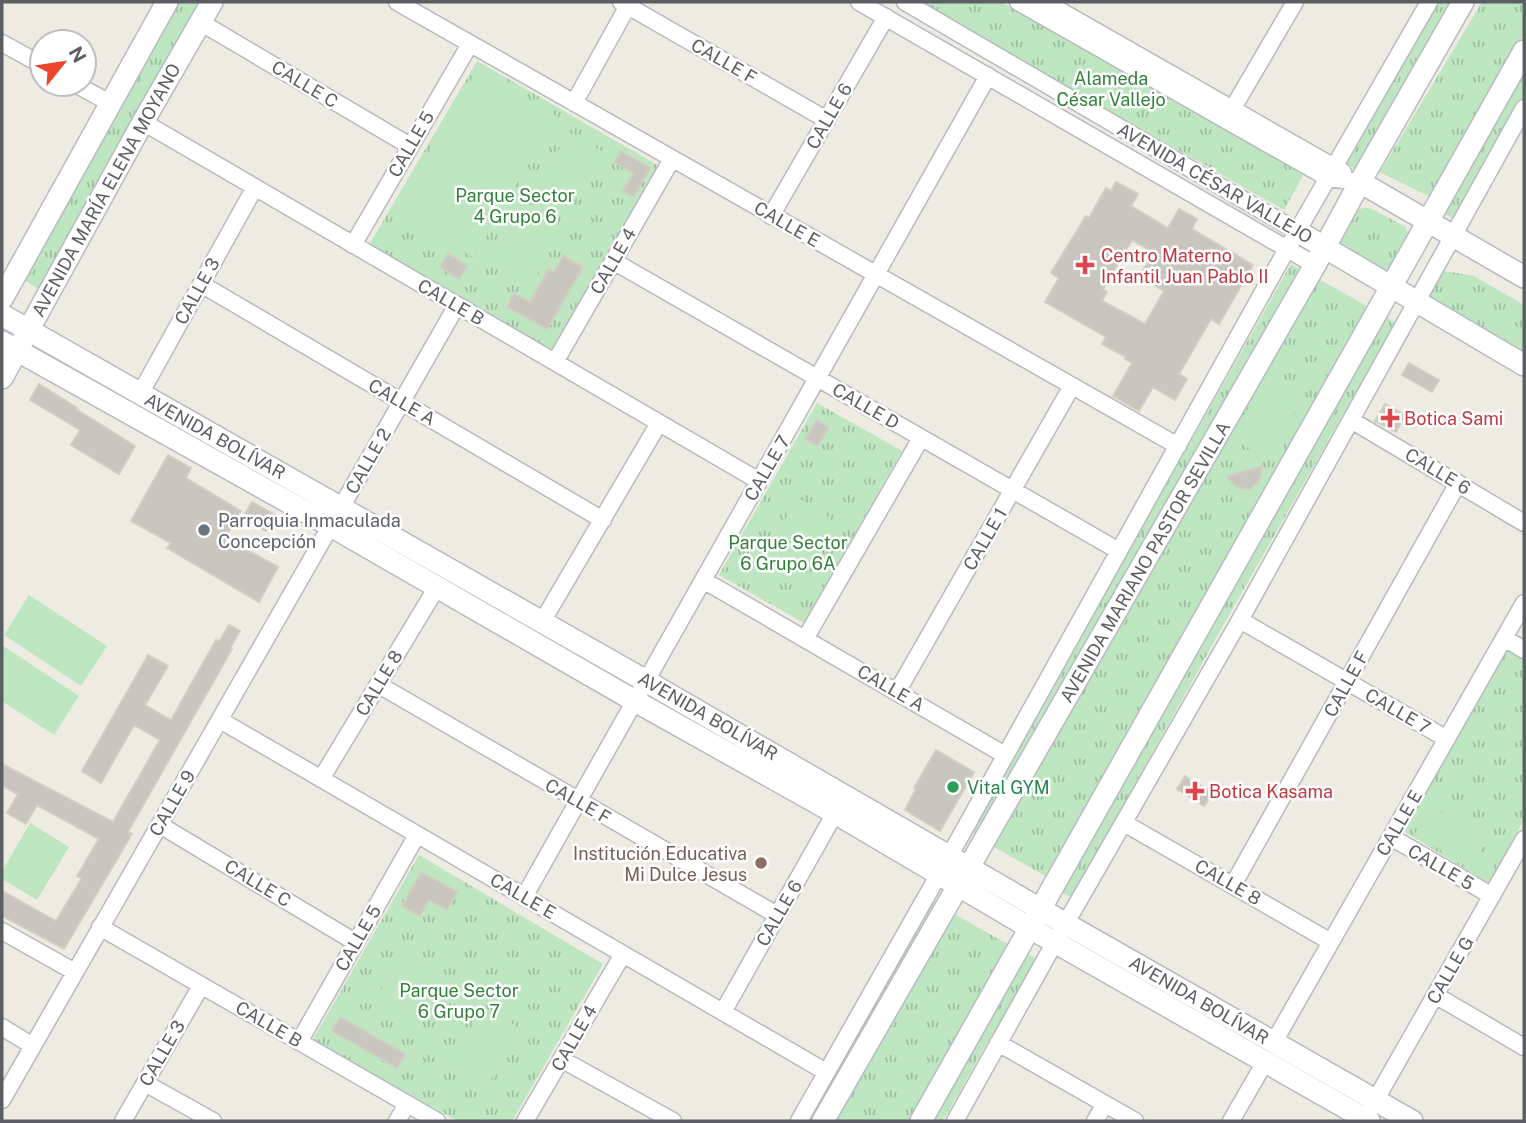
<svg xmlns="http://www.w3.org/2000/svg" width="1526" height="1123" font-family="'Public Sans',sans-serif">
<defs>
<pattern id="grass-tufts" width="24" height="20" patternUnits="userSpaceOnUse" patternTransform="scale(1.75)"><rect width="24" height="20" fill="#bee6c0"/><path d="M3 7l-1-3M5 7V3M7 7l1-3M15 17l-1-3M17 17v-4M19 17l1-3" fill="none" stroke="#9dbea0"/></pattern>
</defs>
<rect width="100%" height="100%" fill="#eeece2"/>
<path fill="url(#grass-tufts)" d="M179,2H203L40,290L21,278Z
M917,2H1001L1304,174L1284,210Z
M1439,2H1453L1357,170L1347,164Z
M1482,2H1524V34L1432,198L1380,172Z
M477,61L661,167L553,353L369,245Z
M1524,70V98L1456,220L1444,214Z
M1363,208H1370L1406,227L1408,234L1407,240L1387,272L1339,245L1358,210Z
M1291,264L1300,270L1145,538L978,835L968,830L1066,663Z
M1444,271L1474,276L1524,305V351L1429,297Z
M1315,277L1369,307L1047,877L994,847Z
M1384,315L1395,323L1224,624L1072,898L1059,891Z
M817,403L902,451L804,623L719,575Z
M1507,646L1524,656V819L1489,884L1402,830Z
M419,855L603,964L512,1121H458L312,1041Z
M928,898L938,904L813,1121H801Z
M951,912L1009,945L909,1121H832Z
M1025,952L1037,959L983,1050L943,1121H929Z"/>
<path fill="#bee6c0" d="M477,70L556,116L474,258L395,212Z
M569,132L603,152L568,213L534,194Z
M528,205L564,226L532,284L495,264Z
M1270,372L1306,393L1267,459L1231,438Z
M799,498L830,518L795,573L763,553Z
M29,595L107,646L81,686L4,635Z
M2,645L79,696L54,735L2,701Z
M1430,806L1487,839L1471,867L1414,835Z
M30,823L69,847L37,900L2,879V871Z
M403,950L435,969L402,1027L370,1009Z
M484,1007L521,1029L483,1092L446,1069Z"/>
<path fill="#c9c6c0" stroke="#d2cec1" stroke-width="2" fill-rule="evenodd" d="M621,151L650,168L634,197L623,191L634,173L615,162Z
M1116,182L1138,194L1131,206L1168,228L1179,209L1197,219L1192,229L1253,265L1219,324L1211,319L1179,374L1187,379L1175,400L1153,387L1139,411L1113,396L1132,363L1125,359L1126,357L1102,344L1106,337L1045,302L1059,278L1051,273L1086,216L1089,218L1106,188L1111,191ZM1132,240L1154,252L1139,277L1164,291L1145,324L1102,301L1107,292L1103,289Z
M448,254L467,266L459,279L440,267Z
M563,256L583,267L547,329L507,307L514,293L530,302L549,269L554,272Z
M1409,363L1439,380L1432,392L1402,375Z
M39,384L77,408L76,409L135,446L119,474L71,445L80,430L30,400Z
M1385,404L1405,415L1396,432L1375,421Z
M817,420L829,428L817,446L805,439Z
M168,455L191,468L186,478L241,511L225,538L278,567L259,602L167,548L171,543L131,521Z
M1262,466L1261,477L1258,482L1250,489L1239,488L1234,485L1227,476Z
M252,502L275,515L266,531L243,517Z
M229,625L240,631L230,648L232,649L128,832L132,834L64,949L2,916V891L56,921L82,878L77,876L99,839L37,805L26,824L7,813L18,794L2,786V764L113,822L160,740L134,725L101,783L82,771L148,655L168,666L145,705L171,720L216,640L219,642Z
M936,750L974,772L940,831L905,810L916,789L914,788Z
M1185,776L1213,793L1204,806L1177,789Z
M421,872L457,892L447,910L429,900L420,916L402,906Z
M340,1017L405,1054L397,1068L332,1031Z"/>
<g fill="none" stroke-linecap="round" stroke-linejoin="round">
<defs>
<path id="street" d="M397,2L1178,446
M621,2L827,120
M859,2L1315,265
M905,2L1297,231
M1018,2L1328,178L1360,182
M1045,2L1343,172
M200,22L410,146
M2,43L42,65
M75,84L110,103
M574,103L630,2
M1233,108L1295,2
M143,122L759,481
M771,216L886,17
M353,245L470,44
M613,261L1119,551
M201,284L603,520
M555,362L672,159
M140,394L255,187
M1351,420L1524,523
M703,580L1005,755
M1240,620L1447,739
M542,622L659,423
M1504,638L1524,650
M805,639L921,438
M379,685L777,915
M897,692L1072,386
M220,720L826,1072
M321,779L437,587
M1124,823L1331,942
M160,825L355,942
M1391,837L1492,896
M1233,885L1458,483
M524,897L988,76
M100,927L437,1121
M2,931L75,972
M1435,995L1524,1047
M723,1012L835,813
M2,1027L33,1046
M299,1042L417,835
M1274,1042L1524,603
M998,1043L1135,1121
M561,1059L673,1121
M145,1083L213,1121
M2,1100L457,305
M1371,1108L1524,839
M123,1121L201,986
M397,1121L407,1104
M525,1121L623,954
M799,1121L960,837L1283,256L1429,2
M955,1121L1055,942L1240,620L1524,108
M1095,1121L1105,1104
M1231,1121L1265,1062"/>
<path id="secondary" d="M1360,182L1524,277
M1297,231L1524,365
M2,299L167,2
M2,315L646,681L1066,924L1412,1121
M2,342L331,526L635,701L835,813L1030,928L1369,1121
M2,378L143,122L212,2
M823,1121L1315,265L1360,182L1463,2
M921,1121L1524,51"/>
</defs>
<use href="#street" stroke="#b8babf" stroke-width="19"/>
<use href="#secondary" stroke="#b8bbc1" stroke-width="24"/>
<use href="#street" stroke="#fff" stroke-width="16"/>
<use href="#secondary" stroke="#fff" stroke-width="21"/>
</g>
<g fill="#e0444e" stroke="#fff" stroke-width="2.5">
<path d="M1081.5 254.5h7v7h7v7h-7v7h-7v-7h-7v-7h7z"/>
<path d="M1386.5 407.5h7v7h7v7h-7v7h-7v-7h-7v-7h7z"/>
<path d="M1191.5 780.5h7v7h7v7h-7v7h-7v-7h-7v-7h7z"/>
</g>
<circle fill="#6b7280" stroke="#fff" stroke-width="2.5" cx="204" cy="530" r="7"/>
<circle fill="#2e9e5b" stroke="#fff" stroke-width="2.5" cx="953" cy="787" r="7"/>
<circle fill="#8d6e63" stroke="#fff" stroke-width="2.5" cx="761" cy="863" r="7"/>
<g text-anchor="middle" dominant-baseline="central" stroke-width="5" stroke-linejoin="round" paint-order="stroke">
<g font-size="18" fill="#5b5e63" stroke="#fff">
<text transform="translate(724 61) rotate(30)">CALLE F</text>
<text transform="translate(305 84) rotate(31)">CALLE C</text>
<text transform="translate(829 116) rotate(-60)">CALLE 6</text>
<text transform="translate(411 144) rotate(-60)">CALLE 5</text>
<text transform="translate(1215 183) rotate(30)">AVENIDA CÉSAR VALLEJO</text>
<text transform="translate(106 190) rotate(-61)">AVENIDA MARÍA ELENA MOYANO</text>
<text transform="translate(787 224) rotate(30)">CALLE E</text>
<text transform="translate(613 261) rotate(-60)">CALLE 4</text>
<text transform="translate(197 291) rotate(-61)">CALLE 3</text>
<text transform="translate(451 302) rotate(30)">CALLE B</text>
<text transform="translate(402 402) rotate(30)">CALLE A</text>
<text transform="translate(866 406) rotate(30)">CALLE D</text>
<text transform="translate(215 436) rotate(29)">AVENIDA BOLÍVAR</text>
<text transform="translate(368 461) rotate(-60)">CALLE 2</text>
<text transform="translate(767 468) rotate(-60)">CALLE 7</text>
<text transform="translate(1438 471) rotate(31)">CALLE 6</text>
<text transform="translate(985 539) rotate(-60)">CALLE 1</text>
<text transform="translate(1145 562) rotate(-60)">AVENIDA MARIANO PASTOR SEVILLA</text>
<text transform="translate(379 683) rotate(-59)">CALLE 8</text>
<text transform="translate(1346 684) rotate(-61)">CALLE F</text>
<text transform="translate(891 688) rotate(30)">CALLE A</text>
<text transform="translate(1398 711) rotate(30)">CALLE 7</text>
<text transform="translate(708 716) rotate(30)">AVENIDA BOLÍVAR</text>
<text transform="translate(578 801) rotate(30)">CALLE F</text>
<text transform="translate(172 803) rotate(-60)">CALLE 9</text>
<text transform="translate(1399 823) rotate(-60)">CALLE E</text>
<text transform="translate(1441 867) rotate(30)">CALLE 5</text>
<text transform="translate(1228 882) rotate(30)">CALLE 8</text>
<text transform="translate(258 883) rotate(31)">CALLE C</text>
<text transform="translate(523 896) rotate(30)">CALLE E</text>
<text transform="translate(779 913) rotate(-60)">CALLE 6</text>
<text transform="translate(358 938) rotate(-60)">CALLE 5</text>
<text transform="translate(1450 970) rotate(-60)">CALLE G</text>
<text transform="translate(1199 1000) rotate(30)">AVENIDA BOLÍVAR</text>
<text transform="translate(269 1024) rotate(30)">CALLE B</text>
<text transform="translate(574 1038) rotate(-60)">CALLE 4</text>
<text transform="translate(162 1053) rotate(-60)">CALLE 3</text>
</g>
<g font-size="18" fill="#33823b" stroke="#fff">
<text x="1111" y="78">Alameda<tspan x="1111" dy="21">César Vallejo</tspan></text>
<text x="515" y="195">Parque Sector<tspan x="515" dy="21">4 Grupo 6</tspan></text>
<text x="788" y="542">Parque Sector<tspan x="788" dy="21">6 Grupo 6A</tspan></text>
<text x="459" y="990">Parque Sector<tspan x="459" dy="21">6 Grupo 7</tspan></text>
</g>
<g font-size="18" fill="#be3a42" stroke="#fff" text-anchor="start">
<text x="1101" y="255">Centro Materno<tspan x="1101" dy="21">Infantil Juan Pablo II</tspan></text>
<text x="1404" y="418">Botica Sami</text>
<text x="1209" y="791">Botica Kasama</text>
</g>
<g font-size="18" fill="#5b616d" stroke="#fff" text-anchor="start">
<text x="218" y="520">Parroquia Inmaculada<tspan x="218" dy="21">Concepción</tspan></text>
</g>
<g font-size="18" fill="#27864d" stroke="#fff" text-anchor="start">
<text x="967" y="787">Vital GYM</text>
</g>
<g font-size="18" fill="#785e54" stroke="#fff" text-anchor="end">
<text x="747" y="853">Institución Educativa<tspan x="747" dy="21">Mi Dulce Jesus</tspan></text>
</g>
</g>
<rect width="1526" height="1123" fill="none" stroke="#5b5e63" stroke-width="7"/>
<g transform="translate(63 63) rotate(60)"><circle r="33" fill="#ffffff" stroke="#bdbfc1" stroke-width="2"/>
<path d="M0-5L12 26L0 18L-12 26Z" fill="#eb452b"/>
<text y="-10" font-size="19" font-weight="bold" text-anchor="middle" fill="#5b5e63">N</text>
</g>
</svg>
